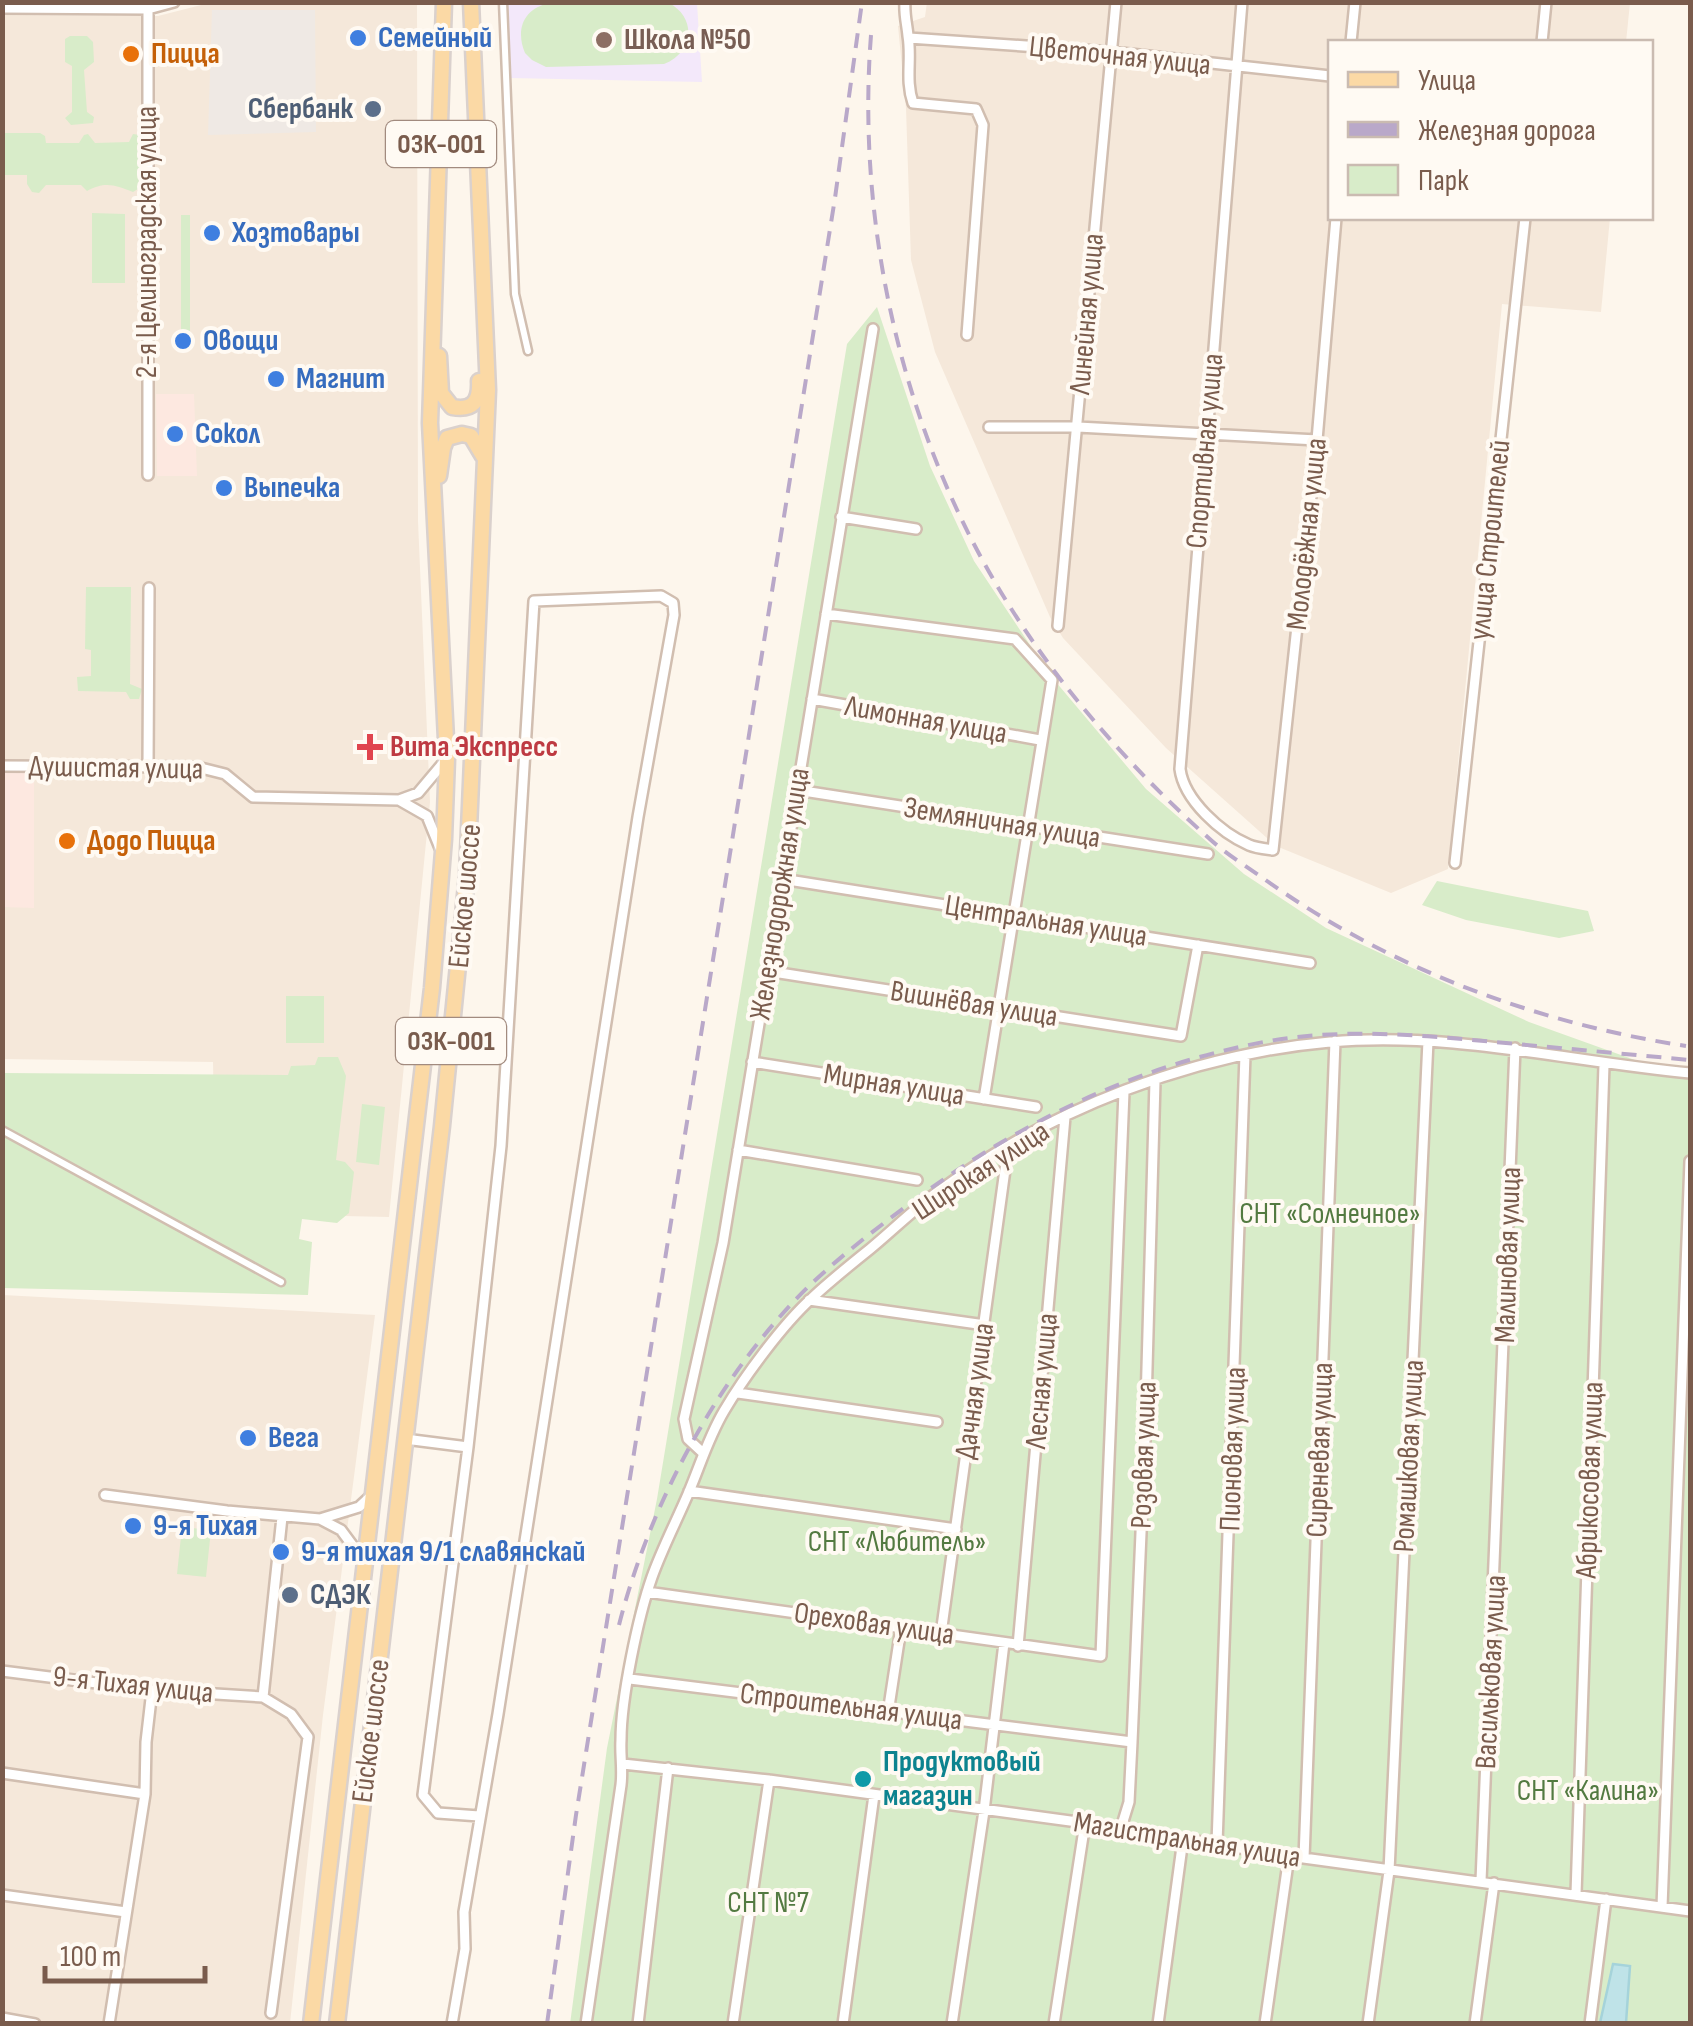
<svg xmlns="http://www.w3.org/2000/svg" width="1693" height="2026" font-family="'Sofia Sans Condensed',sans-serif">
<rect width="100%" height="100%" fill="#fdf6ec"/>
<path fill="#f5e8da" d="M213,2L417,3L418,521L430,802L389,1217L216,1213L213,1062L3,1059V907H34V770H208V765L187,762L3,763V15L158,16Z
M927,2L1630,3L1626,42H1330V218H1610L1601,312L1502,304L1448,869L1391,893L1276,846L1166,748L1063,638L1050,617L935,352L911,260L906,108L898,26L925,17Z
M3,1295L375,1315L323,1715L290,2023L3,2024Z"/>
<path fill="#fde8e0" d="M156,394H194L197,476H157Z
M3,770H34V908L3,907Z"/>
<path fill="#efe9e4" d="M212,10H315L316,132L208,135Z"/>
<path fill="#f3e8fa" d="M507,3H697L702,82L510,78Z"/>
<path fill="#d8ecc9" d="M550,3H669C697,18 694,52 664,64L546,67L532,60L525,53C515,29 524,8 550,3Z
M70,36H87L93,42L94,62L84,70L87,112L94,117L93,123L71,125L65,118L72,112V66L65,62V39Z
M3,133H40L45,136L46,143H79L84,135L88,134L95,143L129,142L133,134L140,135L143,140V186L133,192C115,185 105,181 87,191L81,185H46L39,193L32,192L27,184V175H3Z
M92,213L125,214V283H92Z
M181,215H190V335H181Z
M877,307L930,466L974,561L1050,675L1146,789L1244,874L1326,928L1529,1022L1646,1064L1690,1068V2023L570,2024L607,1748L657,1499L847,344Z
M86,587H131L130,684L142,689L139,699H130L126,692L78,691L77,677L91,676V650L85,649Z
M1437,881L1588,911L1594,931L1559,938L1466,920L1422,905Z
M286,996H324V1043H286Z
M318,1057H338L346,1076L336,1160L345,1162L354,1172L349,1213L337,1223L302,1219L299,1239L312,1242L308,1295L3,1288V1073L288,1075L291,1066L315,1065Z
M362,1104L385,1107L379,1165L356,1162Z
M182,1527L211,1530L206,1577L177,1574Z"/>
<path fill="#bfe3e8" stroke="#a5d3da" stroke-width="2.5" d="M1613,1964L1630,1966L1626,2023H1600Z"/>
<g fill="none" stroke-linecap="round" stroke-linejoin="round">
<defs>
<path id="pedestrian" d="M503,2L515,294L528,351
M2,1130L281,1282"/>
<path id="minor" d="M905,2C904,15 907,24 908,36C912,59 905,80 913,103L976,109L983,125L967,335
M1242,2L1180,769C1184,800 1221,833 1249,845C1256,848 1266,849 1273,850L1317,440L1336,218
M2,8L148,9L174,2
M909,38L1112,52L1330,76
M1351,42L1355,2
M1542,42L1546,2
M989,427H1078L1317,440
M148,475V9
M841,517L916,529
M826,614L1015,639L1052,680L984,1099
M1058,626L1116,2
M812,699L1040,740
M2,766L197,767L225,774L253,797L399,800L418,793L444,762
M148,767L149,588
M797,790L1208,854
M399,800L427,816L440,848
M1455,863L1525,218
M782,879L1310,963
M767,971L1181,1036L1198,945
M752,1062L1036,1107
M738,1150L917,1180
M809,1300L985,1325
M738,1393L937,1422
M405,1439L468,1447
M702,1452L688,1439L684,1419L723,1243L873,329
M689,1491L956,1529
M105,1495L227,1511L320,1519L359,1507L373,1494
M320,1519L341,1530L364,1561
M647,1592L1101,1656L1124,1092
M941,1634L1008,1148
M1018,1646L1065,1117
M2,1671L152,1690L263,1697L291,1714L308,1737L271,2013
M630,1679L1132,1742
M263,1697L282,1517
M888,1713L901,1628
M623,1764L769,1780L1085,1823L1289,1856L1690,1911
M2,1773L145,1794
M1121,1828L1129,1802L1132,1742L1145,1440L1155,1081
M1217,1844L1245,1055
M1304,1858L1335,1041
M1481,1881L1515,1048
M1576,1894L1604,1065
M2,1895L126,1912
M1662,1907L1690,1161
M2,2018L35,2024
M109,2024L145,1794L146,1742L152,1690
M452,2024L465,1949L464,1912L498,1714L638,817L674,615L673,603L661,596L534,601L501,1146L468,1447L423,1795L438,1813L479,1816
M586,2024L621,1785C623,1769 620,1755 621,1740C621,1698 638,1617 652,1577C662,1549 676,1522 688,1494C700,1466 708,1438 724,1411C744,1377 783,1324 812,1298C830,1281 850,1265 870,1249C893,1230 915,1208 939,1191C1050,1109 1193,1054 1330,1042C1451,1031 1571,1062 1690,1073
M638,2024L668,1768
M733,2024L769,1780
M843,2024L874,1795
M952,2024L984,1811L1004,1643
M1054,2024L1085,1823
M1158,2024L1183,1839
M1265,2024L1289,1856
M1368,2024L1389,1871L1428,1041
M1475,2024L1494,1883
M1590,2024L1606,1899"/>
<path id="primary" d="M439,356L441,393L452,407C473,411 480,401 479,381
M439,476L443,448L447,438L462,434L471,436L483,456
M311,2024L432,988L444,839L447,759L430,423L444,2
M337,2024L442,1126L467,875L488,390L471,2"/>
</defs>
<use href="#pedestrian" stroke="#d1beb0" stroke-width="11"/>
<use href="#minor" stroke="#d1beb0" stroke-width="14"/>
<use href="#primary" stroke="#dad1cd" stroke-width="19"/>
<use href="#pedestrian" stroke="#fff" stroke-width="6"/>
<use href="#minor" stroke="#fff" stroke-width="9"/>
<use href="#primary" stroke="#fbd9a5" stroke-width="14"/>
<path stroke="#b9a8c9" stroke-width="4" stroke-dasharray="15 10" stroke-linecap="butt" d="M871,35C857,213 897,405 983,561C1041,667 1123,762 1212,841C1229,856 1249,868 1267,881C1391,969 1536,1023 1686,1046
M619,1625C650,1503 719,1374 809,1286C846,1251 886,1221 927,1191C1030,1117 1143,1064 1269,1041C1344,1028 1420,1035 1495,1042C1560,1048 1625,1054 1690,1060
M547,2024L576,1815L835,198L862,2"/>
</g>
<g fill="#3f7fe0" stroke="#fffaf3" stroke-width="4">
<circle cx="358" cy="38" r="10"/>
<circle cx="212" cy="233" r="10"/>
<circle cx="183" cy="341" r="10"/>
<circle cx="276" cy="379" r="10"/>
<circle cx="175" cy="434" r="10"/>
<circle cx="224" cy="488" r="10"/>
<circle cx="248" cy="1438" r="10"/>
<circle cx="133" cy="1526" r="10"/>
<circle cx="281" cy="1552" r="10"/>
</g>
<circle fill="#8d6e63" stroke="#fffaf3" stroke-width="4" cx="604" cy="40" r="10"/>
<g fill="#e8710a" stroke="#fffaf3" stroke-width="4">
<circle cx="131" cy="54" r="10"/>
<circle cx="67" cy="841" r="10"/>
</g>
<g fill="#5c6f8a" stroke="#fffaf3" stroke-width="4">
<circle cx="373" cy="109" r="10"/>
<circle cx="290" cy="1595" r="10"/>
</g>
<path fill="#e0444e" stroke="#fffaf3" stroke-width="4" d="M365 732h10v10h10v10h-10v10h-10v-10h-10v-10h10z"/>
<circle fill="#0f9aa8" stroke="#fffaf3" stroke-width="4" cx="863" cy="1779" r="10"/>
<g text-anchor="middle" dominant-baseline="central" stroke-width="8" stroke-linejoin="round" paint-order="stroke">
<g fill="#fffaf3" stroke="#a28b7f" stroke-width="2.5">
<rect x="386" y="121" width="110" height="46" rx="8"/>
<rect x="396" y="1018" width="110" height="46" rx="8"/>
</g>
<g font-size="28" font-weight="bold" fill="#7a5c4d">
<text x="441" y="144">03К-001</text>
<text x="451" y="1041">03К-001</text>
</g>
<g font-size="30" font-weight="bold" fill="#366cbe" stroke="#fffaf3" text-anchor="start">
<text x="378" y="38">Семейный</text>
<text x="232" y="233">Хозтовары</text>
<text x="203" y="341">Овощи</text>
<text x="296" y="379">Магнит</text>
<text x="195" y="434">Сокол</text>
<text x="244" y="488">Выпечка</text>
<text x="268" y="1438">Вега</text>
<text x="153" y="1526">9-я Тихая</text>
<text x="301" y="1552">9-я тихая 9/1 славянскай</text>
</g>
<g font-size="30" font-weight="bold" fill="#785e54" stroke="#fffaf3" text-anchor="start">
<text x="624" y="40">Школа №50</text>
</g>
<g font-size="30" font-weight="bold" fill="#c56008" stroke="#fffaf3" text-anchor="start">
<text x="151" y="54">Пицца</text>
<text x="87" y="841">Додо Пицца</text>
</g>
<g font-size="30" fill="#7a5c4d" stroke="#fffaf3">
<text transform="translate(1120 56) rotate(6)">Цветочная улица</text>
<text transform="translate(147 242) rotate(-90)">2-я Целиноградская улица</text>
<text transform="translate(1087 314) rotate(-85)">Линейная улица</text>
<text transform="translate(1205 451) rotate(-85)">Спортивная улица</text>
<text transform="translate(1307 534) rotate(-84)">Молодёжная улица</text>
<text transform="translate(1490 540) rotate(-84)">улица Строителей</text>
<text transform="translate(926 720) rotate(10)">Лимонная улица</text>
<text transform="translate(116 768) rotate(1)">Душистая улица</text>
<text transform="translate(1002 823) rotate(9)">Земляничная улица</text>
<text transform="translate(780 894) rotate(-81)">Железнодорожная улица</text>
<text transform="translate(465 896) rotate(-85)">Ейское шоссе</text>
<text transform="translate(1046 921) rotate(9)">Центральная улица</text>
<text transform="translate(974 1004) rotate(9)">Вишнёвая улица</text>
<text transform="translate(894 1085) rotate(9)">Мирная улица</text>
<text transform="translate(981 1171) rotate(-33)">Широкая улица</text>
<text transform="translate(1508 1255) rotate(-88)">Малиновая улица</text>
<text transform="translate(1042 1381) rotate(-85)">Лесная улица</text>
<text transform="translate(975 1391) rotate(-82)">Дачная улица</text>
<text transform="translate(1233 1449) rotate(-88)">Пионовая улица</text>
<text transform="translate(1320 1450) rotate(-88)">Сиреневая улица</text>
<text transform="translate(1144 1455) rotate(-88)">Розовая улица</text>
<text transform="translate(1409 1456) rotate(-87)">Ромашковая улица</text>
<text transform="translate(1590 1480) rotate(-88)">Абрикосовая улица</text>
<text transform="translate(874 1624) rotate(8)">Ореховая улица</text>
<text transform="translate(1491 1672) rotate(-87)">Васильковая улица</text>
<text transform="translate(133 1685) rotate(6)">9-я Тихая улица</text>
<text transform="translate(851 1707) rotate(7)">Строительная улица</text>
<text transform="translate(371 1731) rotate(-83)">Ейское шоссе</text>
<text transform="translate(1187 1840) rotate(9)">Магистральная улица</text>
</g>
<g font-size="30" font-weight="bold" fill="#4e5e75" stroke="#fffaf3" text-anchor="end">
<text x="353" y="109">Сбербанк</text>
<text x="310" y="1595" text-anchor="start">СДЭК</text>
</g>
<g font-size="30" font-weight="bold" fill="#be3a42" stroke="#fffaf3" text-anchor="start">
<text x="390" y="747">Вита Экспресс</text>
</g>
<g font-size="30" fill="#537a41" stroke="#fffaf3">
<text x="1330" y="1214">СНТ «Солнечное»</text>
<text x="897" y="1542">СНТ «Любитель»</text>
<text x="1588" y="1791">СНТ «Калина»</text>
<text x="768" y="1903">СНТ №7</text>
</g>
<g font-size="30" font-weight="bold" fill="#0d838f" stroke="#fffaf3" text-anchor="start">
<text x="883" y="1762">Продуктовый<tspan x="883" dy="34">магазин</tspan></text>
</g>
</g>
<rect width="1693" height="2026" fill="none" stroke="#7a5c4d" stroke-width="10"/>
<rect x="1328" y="40" width="325" height="180" fill="#fffaf3" stroke="#cabbb1" stroke-width="2.5"/>
<rect x="1348" y="72" width="50" height="15" fill="#fbd9a5" stroke="#cabbb1" stroke-width="2.5"/>
<text x="1418" y="90" font-size="30" fill="#7a5c4d">Улица</text>
<rect x="1348" y="122" width="50" height="15" fill="#b9a8c9" stroke="#cabbb1" stroke-width="2.5"/>
<text x="1418" y="140" font-size="30" fill="#7a5c4d">Железная дорога</text>
<rect x="1348" y="165" width="50" height="30" fill="#d8ecc9" stroke="#cabbb1" stroke-width="2.5"/>
<text x="1418" y="190" font-size="30" fill="#7a5c4d">Парк</text>
<path d="M45 1966v15h160v-15" fill="none" stroke="#7a5c4d" stroke-width="5"/>
<text x="60" y="1966" font-size="30" fill="#7a5c4d" stroke="#fffaf3" stroke-width="8" paint-order="stroke">100 m</text>
</svg>
